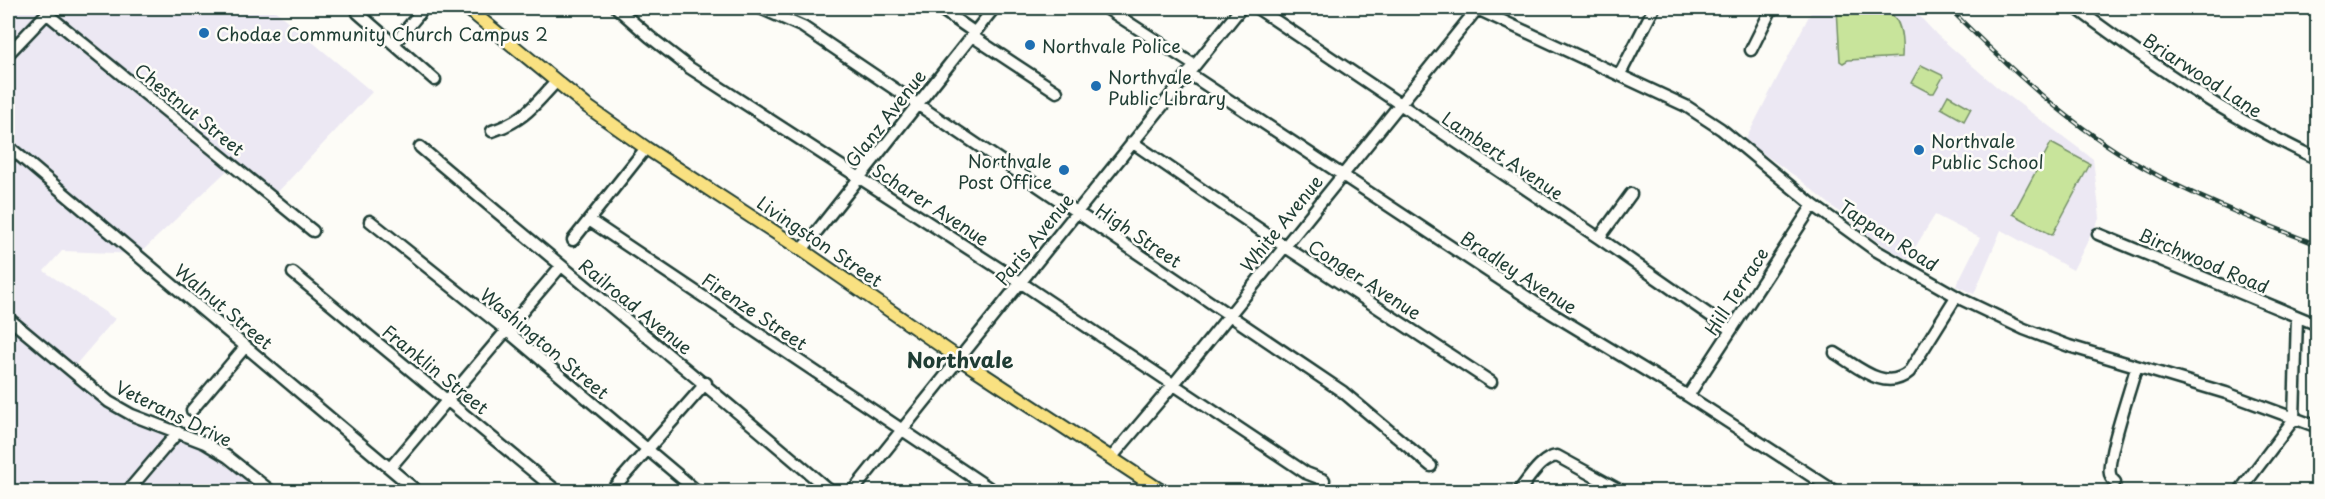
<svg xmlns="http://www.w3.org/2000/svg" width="2325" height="499" font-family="'Playpen Sans',sans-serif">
<rect width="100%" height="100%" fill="#fdfcf7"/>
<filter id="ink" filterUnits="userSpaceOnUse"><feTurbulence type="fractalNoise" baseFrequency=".0167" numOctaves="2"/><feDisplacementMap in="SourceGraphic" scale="12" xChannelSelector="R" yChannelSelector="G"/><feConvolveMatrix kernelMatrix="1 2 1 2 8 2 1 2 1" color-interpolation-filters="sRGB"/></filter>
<g filter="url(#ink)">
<path fill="#ece8f3" d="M8,8H272L372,92L273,197L235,163L139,254L62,251L44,271L115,319L71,370L109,402L213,440L276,491H8Z
M1813,8H1912L1937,35L1997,87L2093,159L2100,217L2073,270L2001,230L1974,294L1956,286L1980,238L1935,215L1908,259L1886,247L1856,226L1798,178L1745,141Z"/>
<path fill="#c8e49b" stroke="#749068" stroke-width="1.5" d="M1837,8C1881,7 1905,2 1902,57L1848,60L1843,63L1840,61Z
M1921,65L1942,75L1943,77L1934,93H1930L1911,83Z
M1948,95L1971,108L1964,121L1941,108Z
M2051,143L2090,164L2052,235L2013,214Z"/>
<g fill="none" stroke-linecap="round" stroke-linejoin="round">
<defs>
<path id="minor" d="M357,8L358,13L435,80
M617,8L650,37L690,68L1020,282L1306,473L1324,480
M760,8L803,27L1343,392L1431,466
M939,8L974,32
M1106,8L1194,65
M1257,8L1599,238L1731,330
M1475,8L1686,106L1721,129L1813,205L1875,250L1963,300L2024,329L2069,346L2226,393L2318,427
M2076,8C2153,65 2230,119 2318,159
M46,13L313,231
M972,36L1057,92
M394,44L424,8
M1751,50L1772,8
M8,54L52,8
M1188,73L1551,313L1688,396L1836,492
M1620,74L1654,8
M492,131C524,121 534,105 556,82
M1132,142L1284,246L1491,382
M8,146L418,492
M420,147C556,263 696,375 831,492
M589,220L995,492
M370,221L506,330L698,492
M2098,234L2318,325
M1599,238L1631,194
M573,240L646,148
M802,250L994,8
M293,273L558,492
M8,318L109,402L132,415L205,443L228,457L272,492
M1835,353C1857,366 1885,393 1909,372L1956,297
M1688,396L1813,205
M192,410L246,346
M1111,458L1173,385L1477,9
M390,468L561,266
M2115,482C2112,479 2111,479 2110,474C2106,458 2131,388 2136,368
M127,492L178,432
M610,492L706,383
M852,492L1241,8
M1518,492C1529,479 1540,458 1557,456L1623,492
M2239,492L2294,419L2297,317"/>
<path id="major" d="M467,8L588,107L646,148L802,250L960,359L1163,492"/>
</defs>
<use href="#minor" stroke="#1f3d34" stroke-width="15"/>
<use href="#major" stroke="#1f3d34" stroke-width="16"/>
<use href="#minor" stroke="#fdfcf7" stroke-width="10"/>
<use href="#major" stroke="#f9e181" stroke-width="12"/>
<defs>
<path id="rail" d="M1949,8C2009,68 2071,127 2146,169C2201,200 2260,222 2318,245"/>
</defs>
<use href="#rail" stroke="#1f3d34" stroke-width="4.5"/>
<use href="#rail" stroke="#fdfcf7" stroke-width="2" stroke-dasharray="7" stroke-linecap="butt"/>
</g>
</g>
<g fill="#1f6fb2" stroke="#fdfcf7" stroke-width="2">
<circle cx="204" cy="33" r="6"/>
<circle cx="1030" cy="45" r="6"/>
<circle cx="1096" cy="86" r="6"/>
<circle cx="1919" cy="150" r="6"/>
<circle cx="1064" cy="170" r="6"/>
</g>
<g text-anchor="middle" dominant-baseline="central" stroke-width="5" stroke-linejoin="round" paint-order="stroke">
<g font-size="18" fill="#1f3d34" stroke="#fdfcf7" text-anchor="start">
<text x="216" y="33">Chodae Community Church Campus 2</text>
<text x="1042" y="45">Northvale Police</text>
<text x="1108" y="76">Northvale<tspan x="1108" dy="21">Public Library</tspan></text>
<text x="1931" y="140">Northvale<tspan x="1931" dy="21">Public School</tspan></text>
<text x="1052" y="160" text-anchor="end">Northvale<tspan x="1052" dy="21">Post Office</tspan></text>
</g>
<g font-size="18" fill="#1f3d34" stroke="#fdfcf7">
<text transform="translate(2203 75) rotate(33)">Briarwood Lane</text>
<text transform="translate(190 109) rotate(39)">Chestnut Street</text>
<text transform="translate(885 118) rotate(-52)">Glanz Avenue</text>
<text transform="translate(1503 155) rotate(34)">Lambert Avenue</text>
<text transform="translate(931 204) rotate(33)">Scharer Avenue</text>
<text transform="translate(1281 223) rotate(-51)">White Avenue</text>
<text transform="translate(1139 235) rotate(34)">High Street</text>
<text transform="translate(1889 235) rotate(33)">Tappan Road</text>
<text transform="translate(1034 239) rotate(-51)">Paris Avenue</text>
<text transform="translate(820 241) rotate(34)">Livingston Street</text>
<text transform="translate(2204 260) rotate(23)">Birchwood Road</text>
<text transform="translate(1519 272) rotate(33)">Bradley Avenue</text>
<text transform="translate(1365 279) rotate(33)">Conger Avenue</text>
<text transform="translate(1736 291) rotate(-57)">Hill Terrace</text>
<text transform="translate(224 306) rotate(40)">Walnut Street</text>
<text transform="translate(636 306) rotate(39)">Railroad Avenue</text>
<text transform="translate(755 311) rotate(34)">Firenze Street</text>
<text transform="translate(545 343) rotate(40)">Washington Street</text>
<text transform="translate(436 369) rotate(39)">Franklin Street</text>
<text transform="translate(174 413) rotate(26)">Veterans Drive</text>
</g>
<g font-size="21" font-weight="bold" fill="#1f3d34" stroke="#fdfcf7">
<text x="960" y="359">Northvale</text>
</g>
</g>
<rect width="2325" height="499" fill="none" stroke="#fdfcf7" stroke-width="30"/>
<rect x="15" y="15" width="2295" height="469" fill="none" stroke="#1f3d34" stroke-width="2" filter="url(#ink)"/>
</svg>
